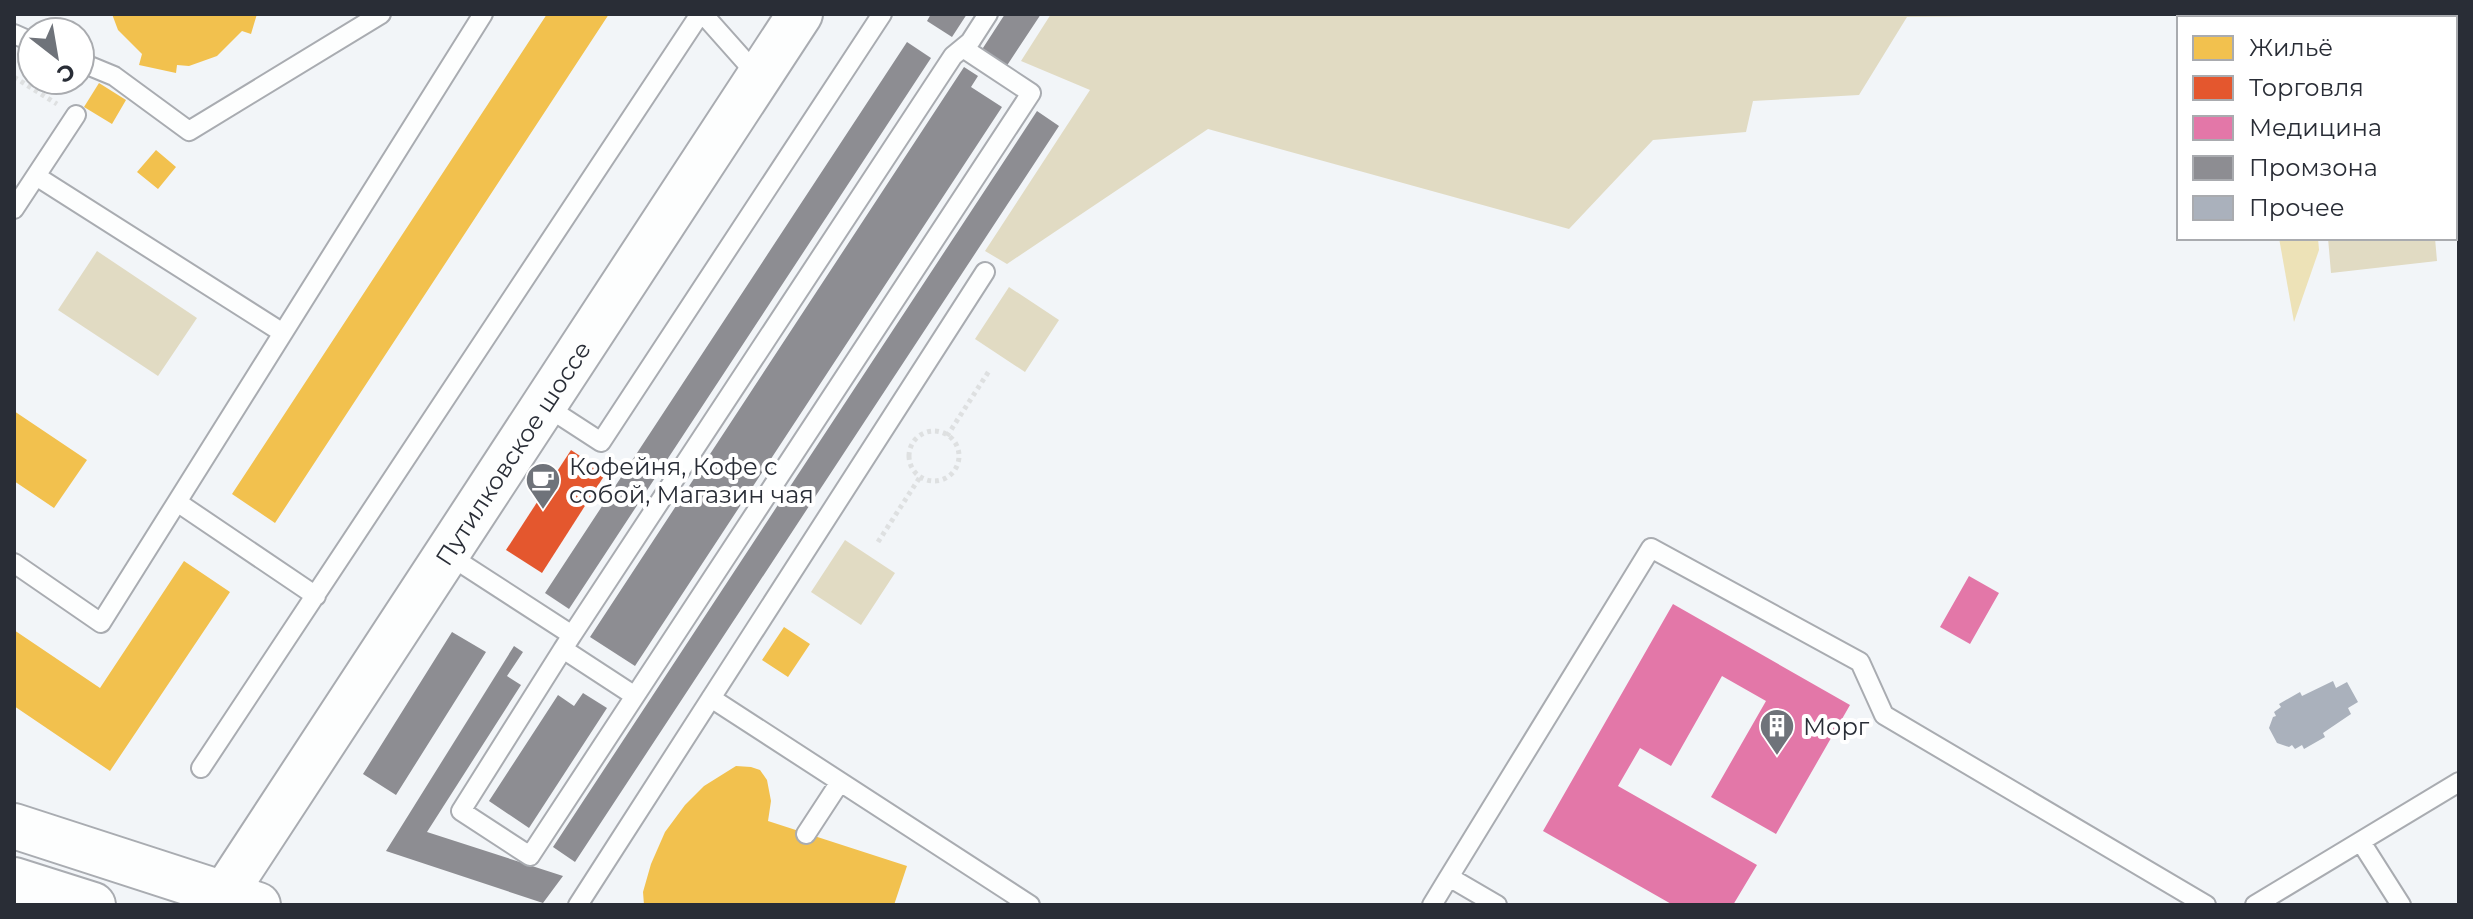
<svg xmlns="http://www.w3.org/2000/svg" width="2473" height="919" font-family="Montserrat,sans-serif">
<rect width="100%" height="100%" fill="#f2f5f8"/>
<path fill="#e1dbc3" d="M1051,14H2168L1907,17L1859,95L1753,101L1746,132L1653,140L1569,229L1208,129L1007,264L985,251L1090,90L1021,61Z
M2328,238H2435L2437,261L2331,273Z
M97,251L197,318L158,376L58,310Z
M1009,287L1059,320L1025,372L975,339Z
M845,540L895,573L861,625L811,592Z"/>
<path fill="#ede2b7" d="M2279,238H2318L2319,250L2294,322Z"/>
<path fill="#f2c14e" d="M112,14H257L251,34L242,31L217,56L189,66L177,65L176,73L139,65L142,54L118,30Z
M547,14H609L275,523L232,494Z
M99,83L126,100L112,124L84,107Z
M156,150L176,167L158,189L137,172Z
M14,411L87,460L54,508L14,481Z
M184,561L230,592L110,771L14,706V630L100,688Z
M784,627L810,644L788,677L762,660Z
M736,766L751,767L760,770L767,780L771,801L768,821L907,866L894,905H644L643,892L651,864L665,832L685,805L704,786Z"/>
<path fill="#e4572e" d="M571,450L606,473L542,573L506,550Z"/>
<path fill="#e377a8" d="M1969,576L1999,593L1970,644L1940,627Z
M1673,604L1850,705L1776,834L1711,797L1766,701L1722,676L1671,766L1640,748L1618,786L1757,865L1733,905H1673L1543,831Z"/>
<path fill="#8d8d92" d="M931,14H967L952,37L927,21Z
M1005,14H1041L1006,67L981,51Z
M907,42L931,58L569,609L545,593Z
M964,67L978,76L971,87L1002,107L635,666L590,637Z
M1037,111L1059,126L575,862L553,847Z
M452,632L486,652L396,795L363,774Z
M514,646L523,652L507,676L521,685L427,832L563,876L543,903L386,851Z
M583,693L607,708L529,828L489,801L558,695L574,706Z"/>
<path fill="#aab1bc" d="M2333,681L2336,688L2347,682L2358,702L2348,708L2351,714L2323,733L2325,737L2304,749L2302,745L2295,749L2292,745L2289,747L2277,743L2269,728L2273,717L2276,716L2274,712L2281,707L2279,704L2300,692L2302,696Z"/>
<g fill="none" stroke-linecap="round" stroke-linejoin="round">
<defs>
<path id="service" d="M703,14L759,77
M14,34L32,42
M80,62L114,76L189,131L381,14
M36,176L283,333
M14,209L76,115
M544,405L601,442L882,14
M177,502L483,14
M447,554L572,635L953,56L970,42L988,14
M14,563L101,623L177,502L316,596
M572,635L563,649L635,696L1031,93L963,48
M563,649L461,811L530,856L635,696
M711,698L1030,905
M201,768L700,14
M806,834L840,782
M2361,842L2401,905
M578,905L985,272
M1432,905L1449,877
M1497,905L1449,877L1651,548L1860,662L1884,715L2206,905
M2255,905L2459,782"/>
<g id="secondary">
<path d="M14,826L258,905"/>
<path d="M14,880L93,905"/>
<path id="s1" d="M217,905L800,14"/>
</g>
</defs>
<use href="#service" stroke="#a9acb1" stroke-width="22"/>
<use href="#secondary" stroke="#a9acb1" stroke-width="48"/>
<path stroke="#dee0e1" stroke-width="5" stroke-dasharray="4 4" stroke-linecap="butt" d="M14,77L57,104
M909 456a25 25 0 1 1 50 0a25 25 0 1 1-50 0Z
M947,436L989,371
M878,542L920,477"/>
<use href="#service" stroke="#fdfefe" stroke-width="18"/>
<use href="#secondary" stroke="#fdfefe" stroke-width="44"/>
</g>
<defs>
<symbol id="cafe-pin" viewBox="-11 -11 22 30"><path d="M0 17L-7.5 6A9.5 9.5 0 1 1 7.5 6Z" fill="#6f737a" stroke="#fff"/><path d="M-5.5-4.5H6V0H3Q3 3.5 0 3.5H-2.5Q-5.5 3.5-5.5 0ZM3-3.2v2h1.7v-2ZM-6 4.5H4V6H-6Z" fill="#fff"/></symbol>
<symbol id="building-pin" viewBox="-11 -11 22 30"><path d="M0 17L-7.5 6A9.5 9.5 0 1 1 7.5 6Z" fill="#6f737a" stroke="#fff"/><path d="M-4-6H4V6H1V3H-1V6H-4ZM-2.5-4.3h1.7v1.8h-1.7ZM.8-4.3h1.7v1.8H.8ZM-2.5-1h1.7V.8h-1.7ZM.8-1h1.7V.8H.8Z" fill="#fff"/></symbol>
</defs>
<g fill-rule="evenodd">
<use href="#cafe-pin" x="523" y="460" width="40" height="54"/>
<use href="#building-pin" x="1757" y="706" width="40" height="54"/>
</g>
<g text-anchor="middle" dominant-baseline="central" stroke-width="8" stroke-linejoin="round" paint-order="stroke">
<g font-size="24" fill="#292d36" stroke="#fff">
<text stroke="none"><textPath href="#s1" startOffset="540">Путилковское шоссе</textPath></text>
</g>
<g font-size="24" fill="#292d36" stroke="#fff" text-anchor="start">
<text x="569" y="466">Кофейня, Кофе с<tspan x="569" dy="28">собой, Магазин чая</tspan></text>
<text x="1803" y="726">Морг</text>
</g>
</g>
<rect width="2473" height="919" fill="none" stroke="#292d36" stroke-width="32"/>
<rect x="2177" y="16" width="280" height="224" fill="#ffffff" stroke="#a9abaf" stroke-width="2"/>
<rect x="2193" y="36" width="40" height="24" fill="#f2c14e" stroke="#a9abaf" stroke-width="2"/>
<text x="2249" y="56" font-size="24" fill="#292d36">Жильё</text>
<rect x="2193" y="76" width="40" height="24" fill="#e4572e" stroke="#a9abaf" stroke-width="2"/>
<text x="2249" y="96" font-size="24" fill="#292d36">Торговля</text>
<rect x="2193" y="116" width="40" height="24" fill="#e377a8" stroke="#a9abaf" stroke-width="2"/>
<text x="2249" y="136" font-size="24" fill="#292d36">Медицина</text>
<rect x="2193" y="156" width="40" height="24" fill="#8d8d92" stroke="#a9abaf" stroke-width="2"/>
<text x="2249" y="176" font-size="24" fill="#292d36">Промзона</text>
<rect x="2193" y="196" width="40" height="24" fill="#aab1bc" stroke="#a9abaf" stroke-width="2"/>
<text x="2249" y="216" font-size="24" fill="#292d36">Прочее</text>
<g transform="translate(56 56) rotate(149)"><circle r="38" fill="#ffffff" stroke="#a9abaf" stroke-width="2"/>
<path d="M0-6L14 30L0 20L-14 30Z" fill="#6f737a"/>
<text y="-12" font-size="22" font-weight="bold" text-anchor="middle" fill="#292d36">С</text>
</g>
</svg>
